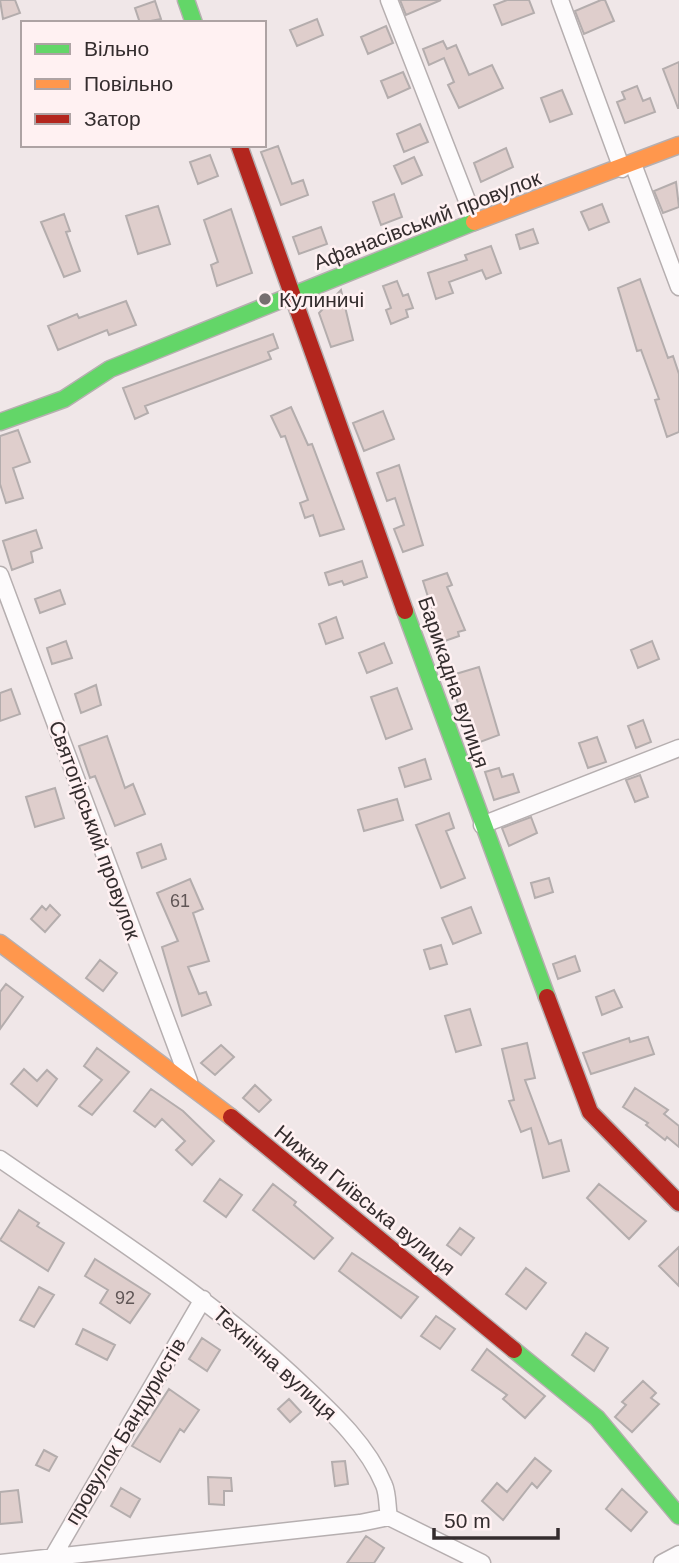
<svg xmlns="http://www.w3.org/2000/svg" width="679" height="1563" font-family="Helvetica,sans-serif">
<rect width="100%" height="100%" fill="#f0e7e8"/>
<path fill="#dfcecc" stroke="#b4adad" stroke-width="2" d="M0,0H15L20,13L3,19Z
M400,0H441L406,15Z
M507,0H529L534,13L502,25L494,5Z
M601,0H605L614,21L584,34L575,11Z
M155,1L161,19L140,23L135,8Z
M317,19L323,35L297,46L290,30Z
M386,26L393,43L368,54L361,37Z
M443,41L447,49L456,45L469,75L492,65L503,88L459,108L448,85L454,82L444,58L429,65L423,49Z
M679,62V108H678L663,69Z
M403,72L410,88L388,98L381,81Z
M637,86L643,101L650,98L655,112L625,123L617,102L625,99L622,92Z
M562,90L572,114L550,122L541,98Z
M420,124L428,142L404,152L397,134Z
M278,146L292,184L303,180L308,195L281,205L261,152Z
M506,148L513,167L481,182L474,163Z
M210,155L218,176L198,184L190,162Z
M414,157L422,175L402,184L394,166Z
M676,182L679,207L663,213L654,191Z
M394,194L402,217L381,225L373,202Z
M602,204L609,222L589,230L581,212Z
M158,206L170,244L138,254L126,216Z
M231,209L252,273L217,286L211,265L218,262L204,220Z
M64,214L70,231L66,232L80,271L64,277L41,222Z
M321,227L327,244L299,254L293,237Z
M533,229L538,243L520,249L516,235Z
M491,246L501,273L486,279L482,270L449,282L453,293L436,299L428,273L467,260L465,255Z
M640,279L668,358L673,356L679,374V432L667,437L655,400L659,399L641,350L637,351L618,288Z
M397,281L403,296L408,294L413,308L406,310L408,317L391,324L386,310L391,308L383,286Z
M341,290L353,340L331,347L319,313Z
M126,301L136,325L109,335L107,330L58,350L48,326L77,314L79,318Z
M273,334L278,348L268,352L271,359L145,406L148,413L135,419L123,388Z
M291,407L308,445L312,444L344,529L320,536L313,515L305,518L300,503L308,500L285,436L281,437L271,416Z
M383,411L394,439L364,451L353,423Z
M18,430L30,462L13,468L23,498L6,503L0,484V436Z
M399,465L423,545L403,552L394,529L404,525L395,498L387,501L377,473Z
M36,530L42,548L31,552L33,562L12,570L3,541Z
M362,561L367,577L344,585L342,581L329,585L325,573Z
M447,573L452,585L447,587L465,630L458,632L459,636L442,642L423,581Z
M60,590L65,604L40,613L35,599Z
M336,617L343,638L326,644L319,624Z
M66,641L72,658L52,664L47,648Z
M652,641L659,659L638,668L631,650Z
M384,643L392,663L367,673L359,653Z
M479,667L499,735L472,745L449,676Z
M96,685L101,705L81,713L75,694Z
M397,688L412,729L386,739L371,697Z
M11,689L20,714L0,721V693Z
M643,720L651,742L636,748L628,726Z
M107,736L125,788L133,784L145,814L115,826L95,776L90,778L79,746Z
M597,737L606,762L588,768L579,743Z
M425,759L431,779L405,787L399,768Z
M499,768L502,777L513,774L519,792L494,800L485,772Z
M640,775L648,797L635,802L626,780Z
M55,788L64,818L35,827L26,797Z
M397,799L403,820L364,831L358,810Z
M449,813L454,828L446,831L465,878L441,888L416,825Z
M531,817L537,833L509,846L502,828Z
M161,844L166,859L142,868L137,853Z
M549,878L553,892L535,898L531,883Z
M190,879L203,909L193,913L209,961L188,967L199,994L206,992L211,1005L182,1016L162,947L178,941L157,893Z
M50,905L60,915L45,932L31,919L42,906L46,910Z
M471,907L481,933L453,944L442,918Z
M441,945L447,964L430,969L424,950Z
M575,956L580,971L558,979L553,964Z
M100,960L117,973L103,991L86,978Z
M6,984L23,997L0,1029V992Z
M614,990L622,1007L602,1015L596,997Z
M470,1009L481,1045L456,1052L445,1016Z
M648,1037L654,1054L591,1074L583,1053L629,1038L630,1042Z
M527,1043L535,1078L525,1080L549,1144L561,1140L569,1171L543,1178L531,1128L521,1132L509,1101L514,1100L502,1049Z
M221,1045L234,1057L215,1075L201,1063Z
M97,1048L129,1072L92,1115L79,1106L102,1080L84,1066Z
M24,1069L37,1081L47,1070L57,1079L37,1106L11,1084Z
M255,1085L271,1100L259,1112L243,1098Z
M635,1088L668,1110L664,1114L679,1126V1147L667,1137L665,1140L646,1125L648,1123L623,1107Z
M151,1089L183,1111L214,1141L192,1165L176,1150L185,1141L162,1119L155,1127L134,1111Z
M220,1179L242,1195L226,1217L204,1201Z
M273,1184L296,1202L294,1205L333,1238L314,1259L253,1210Z
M599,1184L646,1221L629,1239L587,1198Z
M19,1210L39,1223L37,1226L64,1243L48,1271L0,1240Z
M460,1228L474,1238L461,1255L447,1245Z
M679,1247V1286L659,1266Z
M352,1253L418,1297L401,1318L339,1271Z
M95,1259L150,1294L130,1323L100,1303L108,1290L85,1276Z
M526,1268L546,1283L526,1309L506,1294Z
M39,1287L54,1295L34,1327L20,1320Z
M436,1316L455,1329L440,1349L421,1336Z
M83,1329L115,1345L107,1360L76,1344Z
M586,1333L608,1348L594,1371L572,1355Z
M202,1338L220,1350L207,1371L189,1359Z
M487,1349L545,1396L525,1418L503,1399L507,1395L472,1370Z
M643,1381L656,1393L651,1398L659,1404L632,1432L615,1417L626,1405L622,1402Z
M169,1389L199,1410L184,1432L180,1429L160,1462L132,1446Z
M289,1399L301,1412L290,1422L278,1409Z
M44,1450L57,1457L49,1471L36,1465Z
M535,1458L551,1471L537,1488L532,1483L503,1520L482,1501L497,1483L507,1492Z
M345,1461L348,1484L335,1486L332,1462Z
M208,1477L231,1478L232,1491H224V1505L209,1504Z
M121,1488L140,1499L130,1517L111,1506Z
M622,1489L647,1512L631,1531L606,1509Z
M18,1490L22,1522L0,1524V1492Z
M366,1536L384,1548L374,1563H347Z"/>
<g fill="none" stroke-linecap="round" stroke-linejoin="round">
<defs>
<path id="street" d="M389,0L475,221
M560,0L622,169
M633,164L679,287
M0,575L189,1081
M482,825L679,748
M0,1159C104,1231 212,1298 304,1386C334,1414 368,1446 384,1485C388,1494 387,1507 389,1517L482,1563
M51,1560L203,1299
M0,1563L360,1523L389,1517
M662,1563L679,1554"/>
<path id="fast" d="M186,0L194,23
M0,422L64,399L110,369L474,222
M405,611L547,997
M514,1350L597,1418L679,1516"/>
<path id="slow" d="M474,222L679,145
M0,943L231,1117"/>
<path id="jam" d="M239,145L405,611
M547,997L590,1112L679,1203
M231,1117L514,1350"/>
</defs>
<use href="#street" stroke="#b6afb0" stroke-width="19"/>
<use href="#fast" stroke="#b6afb0" stroke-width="19"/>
<use href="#slow" stroke="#b6afb0" stroke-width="19"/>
<use href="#jam" stroke="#b6afb0" stroke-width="19"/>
<use href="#street" stroke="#fdfbfc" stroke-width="16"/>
<use href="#fast" stroke="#63d668" stroke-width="16"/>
<use href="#slow" stroke="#ff974d" stroke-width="16"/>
<use href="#jam" stroke="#b3261e" stroke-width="16"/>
</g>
<circle fill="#766e6f" stroke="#fff1f2" stroke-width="2.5" cx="265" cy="299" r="7"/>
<g text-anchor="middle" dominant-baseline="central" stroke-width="5" stroke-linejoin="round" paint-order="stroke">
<g font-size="18" fill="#605656">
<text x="180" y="901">61</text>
<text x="125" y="1298">92</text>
</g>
<g font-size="21" fill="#342d2e" stroke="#fff1f2">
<text transform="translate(427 220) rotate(-21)">Афанасівський провулок</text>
<text transform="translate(454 682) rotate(71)">Барикадна вулиця</text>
<text transform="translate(95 830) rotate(70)">Святогірський провулок</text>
<text transform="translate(365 1200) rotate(39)">Нижня Гиївська вулиця</text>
<text transform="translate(275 1363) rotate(42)">Технічна вулиця</text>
<text transform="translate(125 1431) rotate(-59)">провулок Бандуристів</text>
</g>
<g font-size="21" fill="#342d2e" stroke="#fff1f2" text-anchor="start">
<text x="279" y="299">Кулиничі</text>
</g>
</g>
<rect x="21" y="21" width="245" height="126" fill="#fff1f2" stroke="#aea3a4" stroke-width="2"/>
<rect x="35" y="44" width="35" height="10" fill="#63d668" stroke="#aea3a4" stroke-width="2"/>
<text x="84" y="56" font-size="21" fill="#342d2e">Вільно</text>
<rect x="35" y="79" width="35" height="10" fill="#ff974d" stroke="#aea3a4" stroke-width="2"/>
<text x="84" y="91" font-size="21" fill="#342d2e">Повільно</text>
<rect x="35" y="114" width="35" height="10" fill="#b3261e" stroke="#aea3a4" stroke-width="2"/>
<text x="84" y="126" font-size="21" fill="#342d2e">Затор</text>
<path d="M434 1528v10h124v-10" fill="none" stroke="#342d2e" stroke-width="3.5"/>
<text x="444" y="1528" font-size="21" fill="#342d2e" stroke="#fff1f2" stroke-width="5" paint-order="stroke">50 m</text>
</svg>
